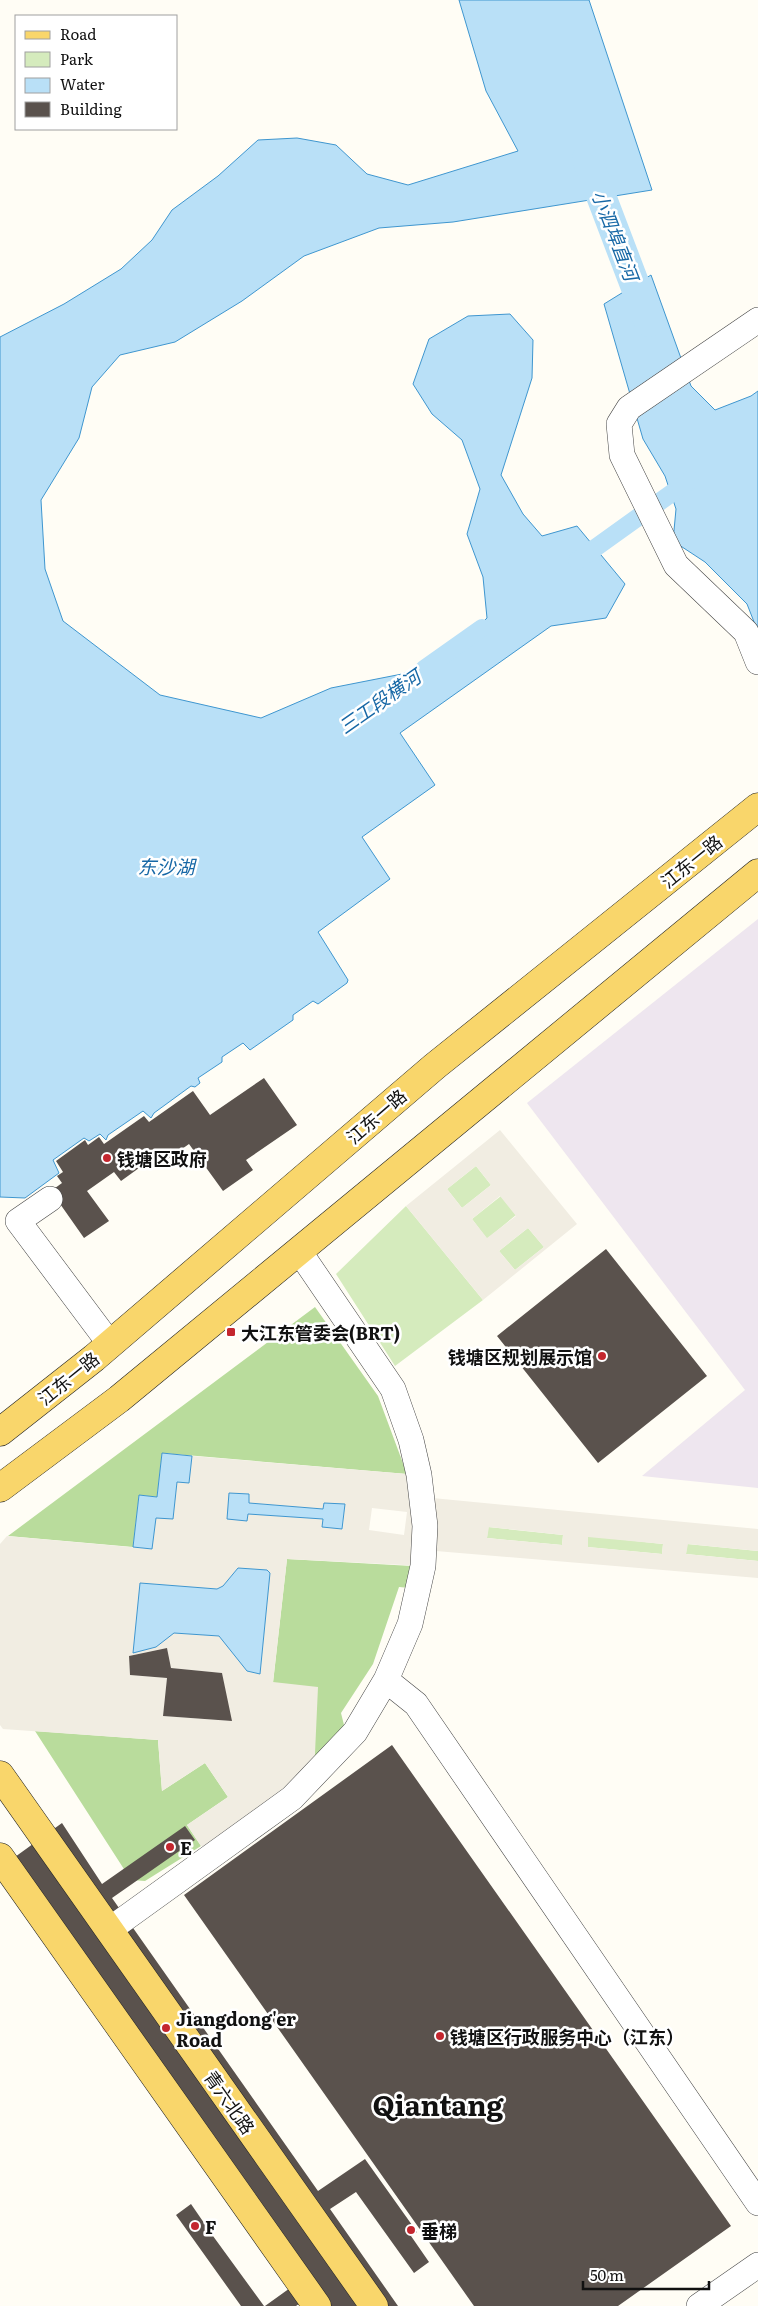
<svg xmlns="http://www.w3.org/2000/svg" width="758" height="2306" font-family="Literata,'Noto Sans SC',serif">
<rect width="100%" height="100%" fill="#fffdf5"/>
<path fill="#eee6ef" d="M758,919V1488L642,1476L745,1390L527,1103Z"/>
<path fill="#d5ebbd" d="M476,1166L491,1185L462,1208L447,1189Z
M501,1196L516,1215L487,1239L472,1219Z
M406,1206L483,1300L395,1366L336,1274Z
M528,1228L544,1247L515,1270L499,1251Z
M488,1527L563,1535L562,1545L487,1538Z
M588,1536L663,1544L662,1554L587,1547Z
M687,1544L758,1551V1561L686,1554Z"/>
<path fill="#b9dc9c" d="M315,1307L378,1396L407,1474L162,1453L157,1497L139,1495L133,1547L8,1536Z
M287,1559L412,1566L410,1588L399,1587L373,1664L341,1713L345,1729L314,1765L273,1683Z
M35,1731L158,1740L162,1791L205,1763L228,1797L187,1825L201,1846L145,1881L131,1880Z"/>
<path fill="#f1ede2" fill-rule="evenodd" d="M500,1130L577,1224L483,1300L406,1206ZM476,1166L491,1185L462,1208L447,1189ZM500,1196L516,1216L487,1238L472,1219ZM528,1228L544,1247L515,1270L499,1251Z
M192,1456L419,1475L422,1497L758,1529V1551L688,1544L686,1554L758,1561V1578L424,1550L423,1566L287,1559L273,1682L318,1687L314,1775L219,1850L201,1846L187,1825L228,1797L205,1763L162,1791L158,1740L3,1729L0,1725V1544L7,1536L152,1549L156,1518L173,1519L177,1482L189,1483ZM229,1493L249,1494L248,1503L324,1509L344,1504L343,1529L323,1527V1519L248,1514L247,1520ZM372,1508L407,1512L404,1535L369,1530ZM489,1527L563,1535L562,1545L487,1538ZM588,1537L663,1544L662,1554L588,1547ZM238,1568L267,1570L270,1573L260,1674L219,1636L174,1633L133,1652L140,1583L217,1589L223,1586ZM167,1648L171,1668L222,1673L231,1721L163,1716L167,1678L130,1675L129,1656Z"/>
<path fill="#b9e0f7" stroke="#3f96cf" d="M459,0H589L652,190L453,222L379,228L304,256L242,301L175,342L120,355L92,387L79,438L41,500L45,569L63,621L160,695L261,718L331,688L402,674L453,651L487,618L483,577L467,534L480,489L462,440L432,414L413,384L429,339L468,316L510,314L533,340L532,378L501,475L523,514L542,536L577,526L625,584L606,618L551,626L400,733L435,785L362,837L390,879L318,932L348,980L347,983L318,1004L313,1001L293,1015V1020L250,1050L243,1043L222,1057V1062L198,1078L200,1083L195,1087L191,1086L154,1113L151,1118L143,1111L108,1135L106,1140L100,1134L89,1141L84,1138L53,1160L59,1173L25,1198L0,1197V337L64,304L121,269L152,240L172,210L218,176L258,140L297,138L336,145L367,174L408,185L518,151L486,91Z
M651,275L691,386L715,410L751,396L758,391V632L747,604L705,562L673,541L676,509L665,476L643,439L604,304Z
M162,1453L192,1456L189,1483L177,1482L173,1519L156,1518L152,1549L133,1547L139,1495L157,1497Z
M229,1493L249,1494V1503L323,1509L324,1503L345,1504L342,1529L322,1527L323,1519L248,1514L247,1521L227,1519Z
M238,1568L267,1570L270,1573L260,1674L247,1671L219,1636L174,1633L156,1647L133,1653L140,1583L217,1589L223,1586Z"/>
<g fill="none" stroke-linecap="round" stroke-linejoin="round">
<path stroke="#b9e0f7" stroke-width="18" d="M577,561L690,480
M424,669L482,628"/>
<path stroke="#b9e0f7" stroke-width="30" d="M587,159L649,322"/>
</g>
<path fill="#5a524d" d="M264,1078L297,1125L246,1160L253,1170L223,1191L189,1144L162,1163L157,1155L121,1181L114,1172L87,1191L109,1221L84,1238L51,1191L62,1183L57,1176L63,1172L56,1161L85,1140L88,1145L99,1137L104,1144L144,1116L149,1122L193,1091L210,1115Z
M606,1249L707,1376L598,1463L497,1336Z
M167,1648L171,1668L222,1673L232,1721L163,1716L167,1678L130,1675L129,1656Z
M392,1745L731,2226L618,2306H474L184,1895Z
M62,1823L102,1884L185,1826L195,1840L112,1898L318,2191L365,2159L417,2232L411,2236L429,2262L414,2273L356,2192L330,2209L398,2306H323L314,2293L296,2306H265L304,2278L8,1862Z
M191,2204L213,2236L264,2306H241L176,2215Z"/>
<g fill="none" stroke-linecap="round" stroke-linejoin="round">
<defs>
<path id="minor" d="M758,320L629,408L619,424L622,455L676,565L746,632L758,662
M50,1199L18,1221L110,1344
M386,1680L416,1704L758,2203
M109,1930L292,1798L355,1732L386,1680L410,1624L423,1566L425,1526L419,1475L411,1440L393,1389L299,1251
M699,2306L758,2265"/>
<path id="major" d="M0,1432L94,1358L435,1066L758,807
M0,1488L119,1399L758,873
M0,1775L374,2306
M0,1857L317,2306"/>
</defs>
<use href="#minor" stroke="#444" stroke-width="26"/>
<use href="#major" stroke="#222" stroke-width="29"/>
<use href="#minor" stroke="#fff" stroke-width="25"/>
<use href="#major" stroke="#f9d66b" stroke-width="28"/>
</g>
<g fill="#c4262e" stroke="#fff" stroke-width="2">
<circle cx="107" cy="1158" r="5"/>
<rect x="226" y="1327" width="10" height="10" rx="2.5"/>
<circle cx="602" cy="1356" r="5"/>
<circle cx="170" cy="1847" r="5"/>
<circle cx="166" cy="2028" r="5"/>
<circle cx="440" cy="2036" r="5"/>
<circle cx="195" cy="2226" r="5"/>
<circle cx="411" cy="2230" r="5"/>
</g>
<g text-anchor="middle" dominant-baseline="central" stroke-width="5" stroke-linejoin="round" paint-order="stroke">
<g font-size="18" fill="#111" stroke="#fff">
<text transform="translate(691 861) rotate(-39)">江东一路</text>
<text transform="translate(376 1116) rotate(-41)">江东一路</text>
<text transform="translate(68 1378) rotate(-39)">江东一路</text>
<text transform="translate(230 2102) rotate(55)">青六北路</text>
</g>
<g font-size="18" font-weight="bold" fill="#111" stroke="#fff" text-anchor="start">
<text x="117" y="1158">钱塘区政府</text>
<text x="241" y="1332">大江东管委会(BRT)</text>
<text x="592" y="1356" text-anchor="end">钱塘区规划展示馆</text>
<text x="180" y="1847">E</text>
<text x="176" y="2018">Jiangdong'er<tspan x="176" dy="21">Road</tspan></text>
<text x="450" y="2036">钱塘区行政服务中心（江东）</text>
<text x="205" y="2226">F</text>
<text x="421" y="2230">垂梯</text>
</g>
<g font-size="19" font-style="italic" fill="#1768a6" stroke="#fff">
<text transform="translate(616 235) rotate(69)">小泗埠直河</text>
<text transform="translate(379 701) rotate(-35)">三工段横河</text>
<text x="166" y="866">东沙湖</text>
</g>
<g font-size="28" font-weight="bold" fill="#111" stroke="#fff">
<text x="438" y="2104">Qiantang</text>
</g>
</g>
<rect x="15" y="15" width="162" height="115" fill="#ffffff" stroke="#a0a0a0"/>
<rect x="25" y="31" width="25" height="8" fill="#f9d66b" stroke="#a0a0a0"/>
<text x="60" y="40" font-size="15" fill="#111111">Road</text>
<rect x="25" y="52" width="25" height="15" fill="#d5ebbd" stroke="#a0a0a0"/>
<text x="60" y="65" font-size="15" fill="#111111">Park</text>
<rect x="25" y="78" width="25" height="15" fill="#b9e0f7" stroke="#a0a0a0"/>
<text x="60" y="90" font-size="15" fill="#111111">Water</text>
<rect x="25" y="102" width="25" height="15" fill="#5a524d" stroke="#a0a0a0"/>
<text x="60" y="115" font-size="15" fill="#111111">Building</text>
<path d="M583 2281v8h126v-8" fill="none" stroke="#111111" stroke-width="2.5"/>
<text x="590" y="2281" font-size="15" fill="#111111" stroke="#ffffff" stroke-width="4" paint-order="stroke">50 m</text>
</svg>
